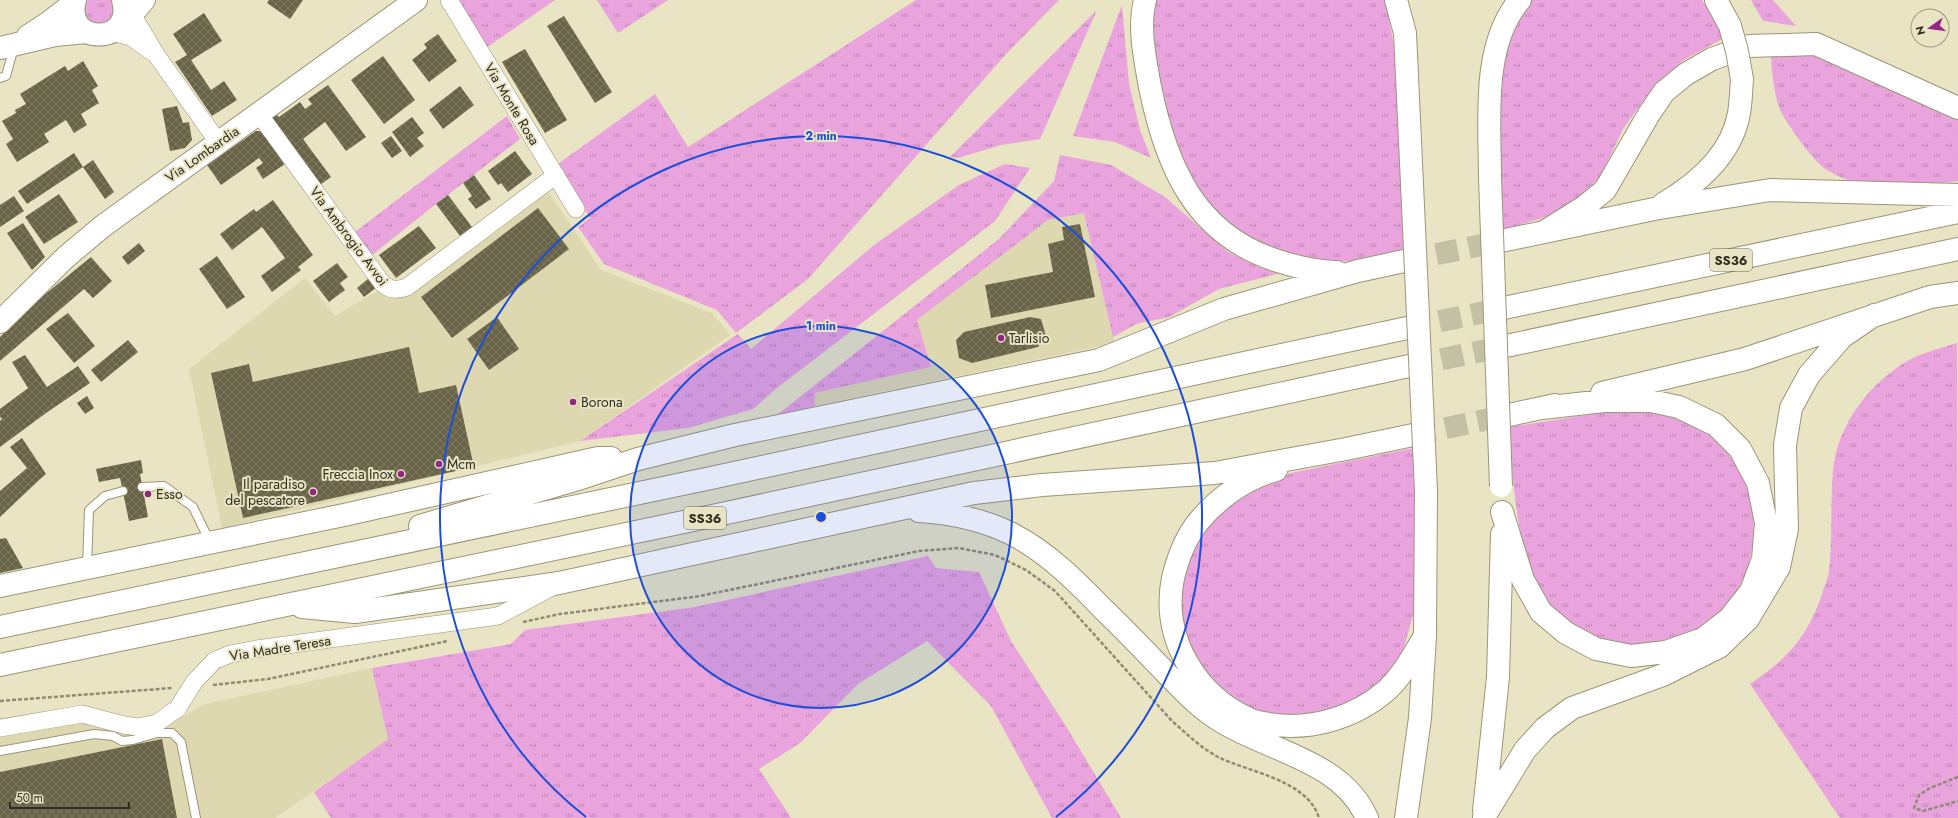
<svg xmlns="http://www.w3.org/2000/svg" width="1958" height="818" font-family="Jost,sans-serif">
<defs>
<pattern id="grass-tufts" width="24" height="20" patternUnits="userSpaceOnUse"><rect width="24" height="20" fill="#e9a3dd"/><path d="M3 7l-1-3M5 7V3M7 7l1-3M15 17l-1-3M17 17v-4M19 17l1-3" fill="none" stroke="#bd85b3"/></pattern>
<pattern id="building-cross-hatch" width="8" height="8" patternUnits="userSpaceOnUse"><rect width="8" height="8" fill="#696447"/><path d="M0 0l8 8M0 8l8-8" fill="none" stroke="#7f7b64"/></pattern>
</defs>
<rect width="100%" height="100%" fill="#e9e4c3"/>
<path fill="#ded8b0" d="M548,191L601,270L712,313L730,335L580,441L222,528L189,369L305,278L335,316L377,291L409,295Z
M1084,213L1115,343L815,406V393L931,367L917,320L1048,220Z
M372,668L389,739L275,818H0V737L78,719L171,723L205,704Z"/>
<path fill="url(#grass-tufts)" d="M88,0H112L116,9L111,21L100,26C88,21 79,13 88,0Z
M457,0H555L486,48Z
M597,0H668L618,33Z
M916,0H1059L1007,53L808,279L736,333L717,310L604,264L578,227L590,218L558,164L655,94L688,147Z
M1151,0H1385L1394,45L1404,251L1350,261L1326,262L1289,256L1256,243L1226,224L1201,197L1180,163L1151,49Z
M1530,0H1702L1720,26L1724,38L1682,61L1649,93L1623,129L1601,176L1580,197L1549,216L1502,230L1492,122L1501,52Z
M1751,0H1773L1796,26L1763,21Z
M1122,5L1129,84L1140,130L1151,158L1115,142L1073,136Z
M1097,10L1040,139L1001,145L958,158L950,157Z
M1771,52H1796L1814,56L1860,73L1958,117V181C1924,186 1885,191 1852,181C1843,179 1831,173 1824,168C1812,159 1787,124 1780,110C1774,94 1771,69 1771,52Z
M507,116L520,139L436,204L372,255L355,232Z
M1060,155L1111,165L1165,197L1228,252L1261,268L1285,272L1219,289L1169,317L1136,324L1113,337L1084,213L1048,220L917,320L931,367L815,393V406L777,415L999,239L1054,181Z
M1005,164L1030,168L995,221L777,388L753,409L688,428L580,441L738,334L751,349L874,245L959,185Z
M1957,343L1958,818H1840L1750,684C1788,659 1809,635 1823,591C1825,585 1828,578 1829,571C1833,538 1830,504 1833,471C1837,424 1871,381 1911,359C1925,352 1942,348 1957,343Z
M1626,409C1651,411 1677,414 1700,428C1759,465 1771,549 1728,604C1710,628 1677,640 1649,644C1629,648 1609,644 1590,636C1568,627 1548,609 1536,588C1531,581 1530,571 1528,563C1515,518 1512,473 1509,427Z
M1414,448L1416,502L1414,611L1404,648L1395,665L1379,686L1358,701L1313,717L1263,713L1229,697L1206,676L1182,630L1180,578L1206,520L1257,484L1291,473Z
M928,556L936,568L979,572L1011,641L1064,723L1121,818H1052L991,706L927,641L858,684L800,743L759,769L791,818H331L314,792L388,739L372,668L511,644L525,630L695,607Z"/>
<path fill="url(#building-cross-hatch)" d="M269,0H303L290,19L267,3Z
M204,13L222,41L191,60L211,90L224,81L237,100L212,116L175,62L187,55L173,34Z
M564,16L612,92L595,103L547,26Z
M438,34L457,61L429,82L412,60L427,48L424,44Z
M525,49L567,120L545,133L502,62Z
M383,56L415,100L384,124L351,80Z
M83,61L98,86L92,90L99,103L81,114L87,125L74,133L66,120L44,134L49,142L17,162L6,144L13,139L2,121L16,113L15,110L26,104L20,94L65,66L68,71Z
M328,85L366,137L346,151L325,122L303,139L331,177L317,187L268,120L276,114L279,117L300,102L305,109L312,104L308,99Z
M460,86L474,105L443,129L429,110Z
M177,106L183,123L189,122L192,140L185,148L170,151L162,109Z
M412,117L424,133L417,138L424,146L410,157L392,132Z
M256,131H262L285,164L263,179L256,168L263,163L259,158L221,185L207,165Z
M391,136L402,151L392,158L381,143Z
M515,151L532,174L508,192L501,183L498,185L488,171Z
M74,153L83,167L27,204L18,191Z
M93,160L114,192L105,199L83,167Z
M474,175L491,199L476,209L468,199L472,196L463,183Z
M59,194L78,222L44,244L25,217Z
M448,195L472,227L460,236L436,204Z
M14,196L24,211L0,227V205Z
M273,200L313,255L298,267L301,270L272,292L261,276L285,258L262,227L232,250L220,234L254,209L256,212Z
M538,208L569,249L452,338L421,297Z
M23,223L45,257L32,270L7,233Z
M1080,224L1095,297L991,318L985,285L1053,272L1048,244L1064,240L1062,227Z
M419,226L436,248L396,278L379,255Z
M139,243L145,251L128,265L122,257Z
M217,256L245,297L227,309L199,269Z
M91,257L112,281L93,298L84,289L0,361V337L38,300Z
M337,263L348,277L340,283L345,290L329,302L313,281Z
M369,278L377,287L364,297L357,288Z
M68,313L95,346L74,363L46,329Z
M497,317L519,349L489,370L467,339Z
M1030,317L1041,319L1046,336L1038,347L972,363L959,358L956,340L964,332Z
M128,340L138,352L101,382L91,370Z
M409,347L419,393L456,385L474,467L243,518L211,373L249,364L253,382Z
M25,355L47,387L78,366L90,383L46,413L0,447V421L2,419L0,417V409L28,388L12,362Z
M87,396L94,408L85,414L77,403Z
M22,438L46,474L39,480L0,517V491L27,468L10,447Z
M141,460L143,473L140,474L148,517L129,521L120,478L99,482L96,469Z
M6,538L23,568L0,573V539Z
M162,739L177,818H0V772Z"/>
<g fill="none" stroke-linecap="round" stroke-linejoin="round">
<path stroke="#c4c0a3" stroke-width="22" stroke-dasharray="22 11" stroke-linecap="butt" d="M1404,261L1501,241
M1407,328L1504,308
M1409,366L1506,346
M1413,435L1509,415"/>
<defs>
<path id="lane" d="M0,78L6,76L14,47
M142,487L164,486L193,507L210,542
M87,567L89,510L105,496L123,491
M0,751L94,734L113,736L122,741L133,740L157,733H172L181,742L196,818"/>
<path id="street" d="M449,0L576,209
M126,4L157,56L218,142
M112,32L131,37L152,52
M259,114L382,283C390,290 396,291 407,287L556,175
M214,661L230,654L257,649L498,616L552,587
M0,728L82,714L124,725L138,727L157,723L178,708"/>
<path id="secondary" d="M75,0C62,46 136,46 123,0
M124,18L132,14L144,0
M28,36L48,23L74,3
M0,48L55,35L87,32
M0,322L66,257L103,226L416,0"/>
<path id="highway" d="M1145,0C1138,28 1145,59 1150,87C1166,166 1195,235 1278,261C1297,267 1316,272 1337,272
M1396,0L1405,33L1412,184
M1716,0L1730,26
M1490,178C1490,122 1481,45 1520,0
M1663,204C1697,184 1732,155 1739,113C1741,102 1741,91 1742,79
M1544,232L1584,207L1605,190L1649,114L1664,92L1686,74L1712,59L1749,46L1816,44L1958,108
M1501,241L1654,209L1770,190L1958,195
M1504,308L1958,212
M1506,346L1958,249
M1602,393L1745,359L1930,297L1958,293
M1509,415L1555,405
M1276,470C1246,478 1218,498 1199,521C1185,538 1178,557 1173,578C1161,638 1196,696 1251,720C1256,722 1263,723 1269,724C1310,731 1355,718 1387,690C1403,675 1413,655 1425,636
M919,511C950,513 984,520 1012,534C1047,552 1076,581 1103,609C1125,630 1146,652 1167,674C1183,690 1199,708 1219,720C1267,751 1342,760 1367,818
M1502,512L1523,580L1541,612L1566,633L1596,649L1631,656L1666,652L1703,639L1729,619L1751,591L1763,559L1766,523L1758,483L1740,449L1716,425L1679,407L1651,401H1604L1542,408
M420,526L578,479L638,459L735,435L1099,360L1224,309L1358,271L1404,261
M0,586L344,515L598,458H611
M302,607L355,612L559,583L974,493L1042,485L1215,473L1346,449L1413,435
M0,627L711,478L1407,328
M0,665L717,515L1409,366
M1484,811L1498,677L1502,534
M1484,817L1525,750L1545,728L1572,708L1663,675L1719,647L1748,619L1779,567L1787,529L1785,445L1791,408L1809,375L1842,337L1874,315
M1406,818L1420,718L1425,636L1426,491"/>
</defs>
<use href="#lane" stroke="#9b9678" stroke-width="10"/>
<use href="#street" stroke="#9b9678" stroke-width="18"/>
<use href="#secondary" stroke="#9b9678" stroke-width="24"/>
<use href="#highway" stroke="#9b9678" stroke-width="24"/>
<path stroke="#8f8b74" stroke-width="2.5" stroke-dasharray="4 2" stroke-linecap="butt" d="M523,622L560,614L700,596L919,551L959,548L995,555L1026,570L1055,591L1172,721C1187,734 1201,748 1218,757C1248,772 1308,780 1319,818
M213,685L268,679L448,641
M0,701L172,688
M1958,777L1930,788L1919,795L1914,808L1923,811L1958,801"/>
<use href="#lane" stroke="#fff" stroke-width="8"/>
<use href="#street" stroke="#fff" stroke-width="17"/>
<use href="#secondary" stroke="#fff" stroke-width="22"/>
<use href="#highway" stroke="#fff" stroke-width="22"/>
<defs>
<path id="street-bridge" d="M178,708L194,682L214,661"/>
<path id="highway-bridge" d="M1730,26L1737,51L1742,79
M1490,178L1501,486
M1412,184L1426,491"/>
</defs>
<use href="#street-bridge" stroke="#9b9678" stroke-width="18" stroke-linecap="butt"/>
<use href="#highway-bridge" stroke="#9b9678" stroke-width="24" stroke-linecap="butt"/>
<use href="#street-bridge" stroke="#fff" stroke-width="17"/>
<use href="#highway-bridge" stroke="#fff" stroke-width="22"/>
</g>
<circle cx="821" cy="517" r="191" fill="#1d4ed8" fill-opacity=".12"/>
<g fill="none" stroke="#1d4ed8" stroke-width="2">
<circle cx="821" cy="517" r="191"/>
<path d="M586 817A381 381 0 1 1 1056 817"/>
</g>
<g fill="#922586" stroke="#e9e4c3" stroke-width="1.5">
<circle cx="1001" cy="338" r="4"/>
<circle cx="573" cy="402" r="4"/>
<circle cx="439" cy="464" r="4"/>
<circle cx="401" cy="474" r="4"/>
<circle cx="313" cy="492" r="4"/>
<circle cx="148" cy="494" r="4"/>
</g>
<g text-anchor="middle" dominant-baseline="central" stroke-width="4" stroke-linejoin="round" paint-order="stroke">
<g fill="#e9e4c3" stroke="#686552" stroke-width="1">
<rect x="1710" y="249" width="42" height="22" rx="3"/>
<rect x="684" y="507" width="42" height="22" rx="3"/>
</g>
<g font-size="13" font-weight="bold" fill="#302e22">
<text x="1731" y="260">SS36</text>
<text x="705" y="518">SS36</text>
</g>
<g font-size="14" fill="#302e22" stroke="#e9e4c3">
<text transform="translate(512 104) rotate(59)">Via Monte Rosa</text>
<text transform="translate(202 154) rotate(-35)">Via Lombardia</text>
<text transform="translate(349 236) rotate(53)">Via Ambrogio Avvoi</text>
<text transform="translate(280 648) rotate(-9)">Via Madre Teresa</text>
</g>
<g font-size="14" fill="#302e22" stroke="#e9e4c3" text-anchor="start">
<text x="1009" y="338">Tarlisio</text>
<text x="581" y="402">Borona</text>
<text x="447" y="464">Mcm</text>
<text x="393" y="474" text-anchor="end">Freccia Inox</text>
<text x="305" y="484" text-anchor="end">Il paradiso<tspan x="305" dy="16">del pescatore</tspan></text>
<text x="156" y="494">Esso</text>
</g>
</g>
<circle cx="821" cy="517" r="6" fill="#1d4ed8" stroke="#e9e4c3" stroke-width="2"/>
<g font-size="12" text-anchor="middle" font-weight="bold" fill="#1d4ed8" stroke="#e9e4c3" stroke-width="4" stroke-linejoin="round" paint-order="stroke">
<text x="821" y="140">2 min</text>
<text x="821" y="330">1 min</text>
</g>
<g transform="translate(1930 28) rotate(256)"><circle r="19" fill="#e9e4c3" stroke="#9f9b83"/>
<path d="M0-3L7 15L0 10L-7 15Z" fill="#922586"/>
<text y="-6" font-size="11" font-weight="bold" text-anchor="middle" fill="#302e22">N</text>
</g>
<path d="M10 802v6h119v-6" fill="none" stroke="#302e22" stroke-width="2"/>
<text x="16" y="802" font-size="12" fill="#302e22" stroke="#e9e4c3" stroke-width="3" paint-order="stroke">50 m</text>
</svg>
